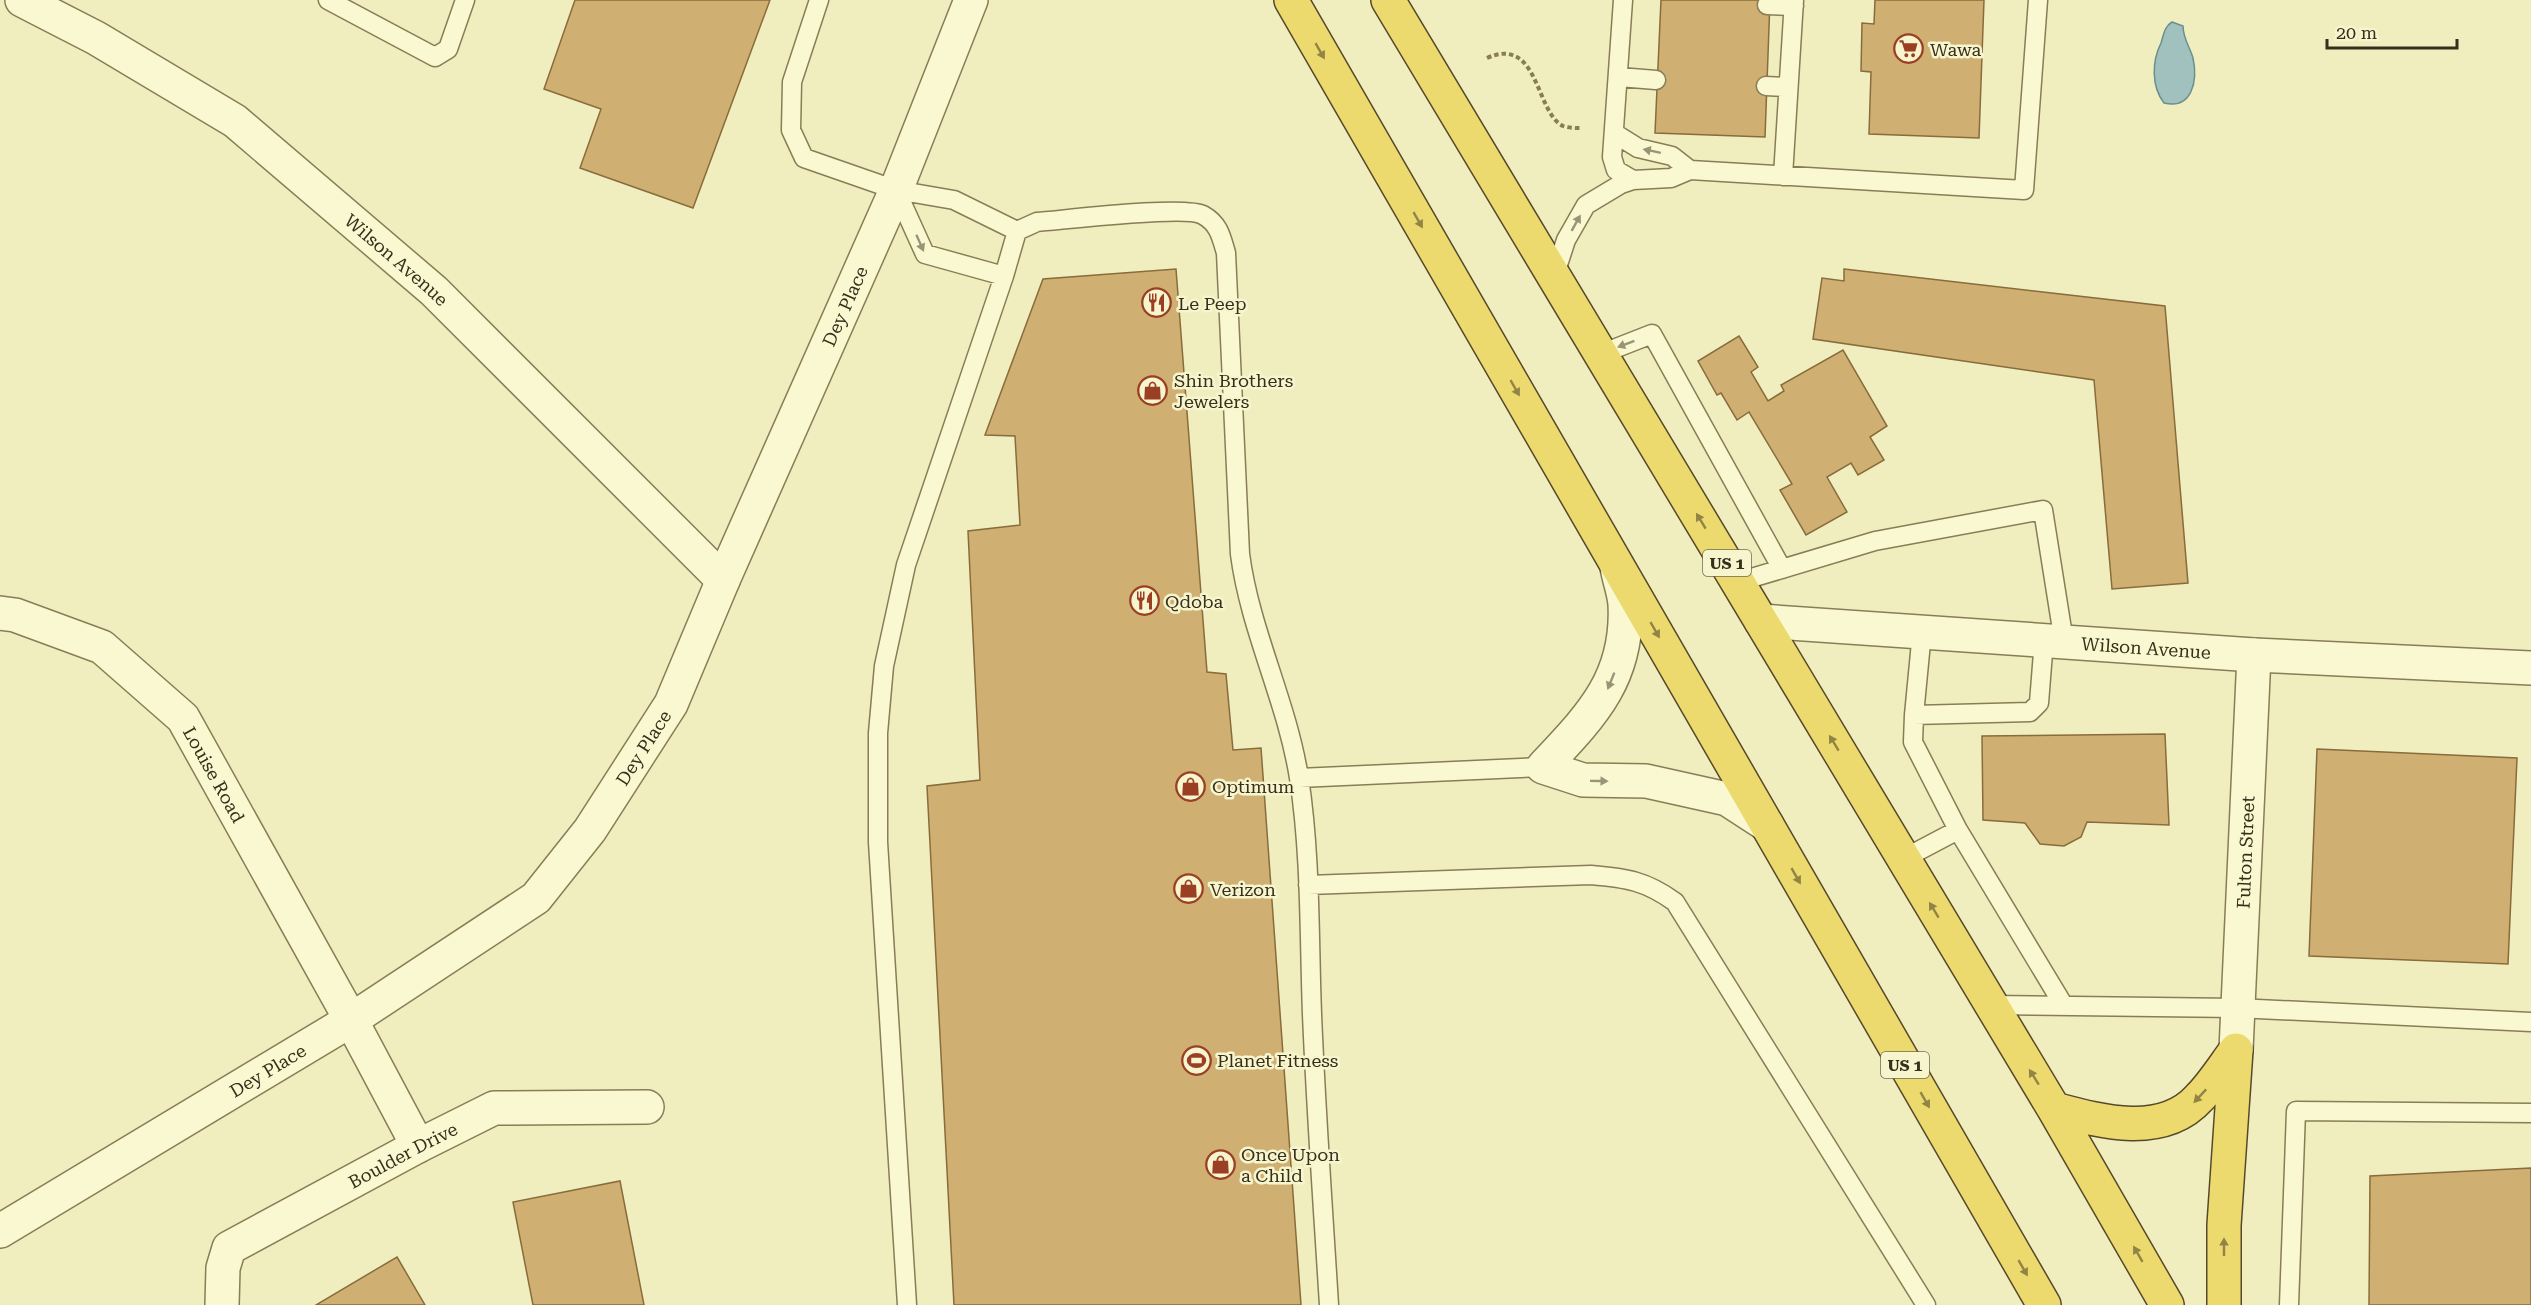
<svg xmlns="http://www.w3.org/2000/svg" width="2531" height="1305" font-family="'Roboto Serif',serif">
<rect width="100%" height="100%" fill="#f0edbe"/>
<path fill="#a1c1bf" stroke="#698f8e" stroke-width="1.5" d="M2172,22L2183,26C2183,39 2190,47 2193,58C2198,81 2192,110 2164,103C2151,86 2152,61 2161,43C2164,34 2164,27 2172,22Z"/>
<path fill="#d0af72" stroke="#886c3b" stroke-width="1.5" d="M575,0H770L693,208L580,168L601,109L544,89Z
M1661,0H1770L1765,137L1655,133Z
M1875,0H1984L1979,138L1869,134L1871,72L1861,71L1862,23L1874,24Z
M1176,269L1207,672L1226,674L1233,750L1261,748L1301,1305H954L927,786L980,780L968,531L1020,525L1015,436L985,435L1043,279Z
M1844,269L2165,306L2188,583L2112,589L2094,380L1813,339L1822,278L1844,281Z
M1739,336L1758,367L1751,372L1768,401L1784,391L1781,385L1843,350L1887,426L1870,437L1884,460L1858,475L1851,463L1827,477L1847,512L1806,535L1780,490L1792,484L1749,412L1737,420L1721,393L1717,395L1698,361Z
M2165,734L2169,825L2087,822L2081,837L2064,846L2040,844L2025,823L1983,820L1982,736Z
M2317,749L2517,758L2508,964L2309,956Z
M2531,1168V1305H2369L2370,1176Z
M620,1181L644,1305H533L513,1202Z
M397,1257L425,1305H316Z"/>
<g fill="none" stroke-linecap="round" stroke-linejoin="round">
<defs>
<path id="service" d="M328,0L435,57L448,49L465,0
M819,0L792,82L791,130L804,158L896,190L954,200L1017,231
M1623,0L1612,157L1616,170L1633,180
M1767,5L1794,6
M1619,77L1656,80
M1766,86L1788,87
M1614,133L1638,148L1672,156L1690,170
M1783,176L1794,0
M896,190L925,254L1004,276
M1554,277L1566,240L1586,205L1621,184L1633,180L1671,178L1690,170L2024,190L2038,0
M1601,354L1652,334L1782,569
M1738,582L1875,541L2043,510L2064,642
M1922,632L1914,715L1913,742L1958,830
M1914,715L2030,712L2039,703L2044,640
M1299,778L1543,767
M1903,859L1958,830L2064,1006
M1308,885L1591,875C1627,878 1646,881 1675,902L1926,1305
M1990,1005L2237,1008L2531,1022
M907,1305L878,842V733L884,666L906,565L1004,276L1017,231L1037,222C1064,220 1185,205 1203,215C1219,224 1221,236 1226,253L1240,554C1250,631 1287,701 1299,778C1311,856 1309,936 1312,1014C1316,1111 1323,1208 1329,1305
M2289,1305L2296,1111L2531,1113"/>
<g id="minor">
<path id="s1" d="M22,0L96,38L235,121L434,291L723,580"/>
<path d="M1617,567C1619,579 1624,592 1625,604C1629,679 1590,717 1543,767L1583,780L1646,781L1727,799L1767,825"/>
<path id="s2" d="M0,613L15,615L102,647L183,718L351,1020L418,1146"/>
<path id="s3" d="M1761,621L2254,655L2531,668"/>
<path id="s4" d="M2236,1050L2254,655"/>
<path id="s5" d="M0,1231L351,1020L536,898L590,830L671,704L723,580L896,190L971,0"/>
<path id="s6" d="M222,1305L223,1268L229,1248L418,1146L494,1108L647,1107"/>
</g>
<path id="trunk" d="M1291,0L2044,1305
M1388,0L2054,1109L2167,1305
M2054,1109C2099,1121 2162,1139 2199,1098C2213,1084 2224,1066 2236,1050
M2224,1305V1225L2236,1050"/>
</defs>
<use href="#service" stroke="#887d56" stroke-width="21"/>
<use href="#minor" stroke="#887d56" stroke-width="36"/>
<use href="#trunk" stroke="#56492b" stroke-width="36"/>
<path stroke="#887d56" stroke-width="4" stroke-dasharray="4.5 3" stroke-linecap="butt" d="M1487,58C1539,35 1535,112 1563,126C1568,128 1577,128 1582,128"/>
<use href="#service" stroke="#faf8d1" stroke-width="18"/>
<use href="#minor" stroke="#faf8d1" stroke-width="33"/>
<use href="#trunk" stroke="#ecda6e" stroke-width="33"/>
</g>
<defs><path id="oneway-solid" d="M-6-.8H1V-3.2L6.5 0L1 3.2V.8H-6Z" transform="scale(1.5)"/></defs>
<g fill="#928444">
<use href="#oneway-solid" transform="translate(1320 51) rotate(60)"/>
<use href="#oneway-solid" transform="translate(1418 220) rotate(60)"/>
<use href="#oneway-solid" transform="translate(1515 388) rotate(60)"/>
<use href="#oneway-solid" transform="translate(1701 521) rotate(-121)"/>
<use href="#oneway-solid" transform="translate(1655 630) rotate(60)"/>
<use href="#oneway-solid" transform="translate(1834 743) rotate(-121)"/>
<use href="#oneway-solid" transform="translate(1796 876) rotate(60)"/>
<use href="#oneway-solid" transform="translate(1934 910) rotate(-121)"/>
<use href="#oneway-solid" transform="translate(2034 1077) rotate(-122)"/>
<use href="#oneway-solid" transform="translate(2200 1096) rotate(133)"/>
<use href="#oneway-solid" transform="translate(1925 1100) rotate(60)"/>
<use href="#oneway-solid" transform="translate(2224 1247) rotate(-90)"/>
<use href="#oneway-solid" transform="translate(2138 1254) rotate(-120)"/>
<use href="#oneway-solid" transform="translate(2023 1268) rotate(60)"/>
</g>
<g fill="#989476">
<use href="#oneway-solid" transform="translate(1652 151) rotate(-168)"/>
<use href="#oneway-solid" transform="translate(1576 223) rotate(-61)"/>
<use href="#oneway-solid" transform="translate(920 243) rotate(66)"/>
<use href="#oneway-solid" transform="translate(1626 344) rotate(159)"/>
<use href="#oneway-solid" transform="translate(1611 681) rotate(112)"/>
<use href="#oneway-solid" transform="translate(1599 781) rotate(1)"/>
</g>
<defs>
<symbol id="supermarket-ring" viewBox="-11 -11 22 22"><circle r="9.5" fill="#f7f5ce" stroke="#9a3f23" stroke-width="1.5"/><path d="M-6-5.5h2.5l.6 2H6L4.5 2H-2.5L-4.4-4H-6ZM-1.5 3.2a1.3 1.3 0 1 0 .1 0ZM3 3.2a1.3 1.3 0 1 0 .1 0Z" fill="#9a3f23"/></symbol>
<symbol id="restaurant-ring" viewBox="-11 -11 22 22"><circle r="9.5" fill="#f7f5ce" stroke="#9a3f23" stroke-width="1.5"/><path d="M-5-6h1v4h1v-4h1v4h1v-4h1v5L-1.5 .5V6h-2V.5L-5-1ZM5-6V6H3V1.5H1.5Q1.5-4 5-6Z" fill="#9a3f23"/></symbol>
<symbol id="shop-ring" viewBox="-11 -11 22 22"><circle r="9.5" fill="#f7f5ce" stroke="#9a3f23" stroke-width="1.5"/><path d="M-5-2.5h2.3a2.7 3.5 0 0 1 5.4 0H5L5.5 6h-11ZM-1.5-2.5h3a1.5 2.3 0 0 0-3 0Z" fill="#9a3f23"/></symbol>
<symbol id="stadium-ring" viewBox="-11 -11 22 22"><circle r="9.5" fill="#f7f5ce" stroke="#9a3f23" stroke-width="1.5"/><path d="M0-5a6.5 5 0 1 0 0 10a6.5 5 0 1 0 0-10ZM-3.5-1.8h7v3.6h-7Z" fill="#9a3f23"/></symbol>
</defs>
<g fill-rule="evenodd">
<use href="#supermarket-ring" x="1892" y="32" width="33" height="33"/>
<use href="#restaurant-ring" x="1140" y="286" width="33" height="33"/>
<use href="#shop-ring" x="1136" y="374" width="33" height="33"/>
<use href="#restaurant-ring" x="1128" y="584" width="33" height="33"/>
<use href="#shop-ring" x="1174" y="770" width="33" height="33"/>
<use href="#shop-ring" x="1172" y="872" width="33" height="33"/>
<use href="#stadium-ring" x="1180" y="1044" width="33" height="33"/>
<use href="#shop-ring" x="1204" y="1148" width="33" height="33"/>
</g>
<g text-anchor="middle" dominant-baseline="central" stroke-width="5" stroke-linejoin="round" paint-order="stroke">
<g fill="#f7f5ce" stroke="#716a51" stroke-width="1.5">
<rect x="1703" y="550" width="48" height="26" rx="4.5"/>
<rect x="1881" y="1052" width="48" height="26" rx="4.5"/>
</g>
<g font-size="16" font-weight="bold" fill="#372f1b">
<text x="1727" y="563">US 1</text>
<text x="1905" y="1065">US 1</text>
</g>
<g font-size="18" fill="#372f1b" stroke="#f7f5ce" text-anchor="start">
<text x="1930" y="49">Wawa</text>
<text x="1178" y="303">Le Peep</text>
<text x="1174" y="380">Shin Brothers<tspan x="1174" dy="21">Jewelers</tspan></text>
<text x="1165" y="601">Qdoba</text>
<text x="1212" y="786">Optimum</text>
<text x="1210" y="889">Verizon</text>
<text x="1217" y="1060">Planet Fitness</text>
<text x="1241" y="1154">Once Upon<tspan x="1241" dy="21">a Child</tspan></text>
</g>
<g font-size="18" fill="#372f1b" stroke="#f7f5ce">
<text stroke="none"><textPath href="#s1" startOffset="458">Wilson Avenue</textPath></text>
<text stroke="none"><textPath href="#s5" startOffset="1302">Dey Place</textPath></text>
<text stroke="none"><textPath href="#s3" startOffset="386">Wilson Avenue</textPath></text>
<text stroke="none"><textPath href="#s5" startOffset="816">Dey Place</textPath></text>
<text stroke="none"><textPath href="#s2" startOffset="280">Louise Road</textPath></text>
<text stroke="none"><textPath href="#s4" startOffset="198">Fulton Street</textPath></text>
<text stroke="none"><textPath href="#s5" startOffset="312">Dey Place</textPath></text>
<text stroke="none"><textPath href="#s6" startOffset="255">Boulder Drive</textPath></text>
</g>
</g>
<path d="M2327 39v9h130v-9" fill="none" stroke="#372f1b" stroke-width="3"/>
<text x="2336" y="39" font-size="18" fill="#372f1b" stroke="#f7f5ce" stroke-width="4.5" paint-order="stroke">20 m</text>
</svg>
